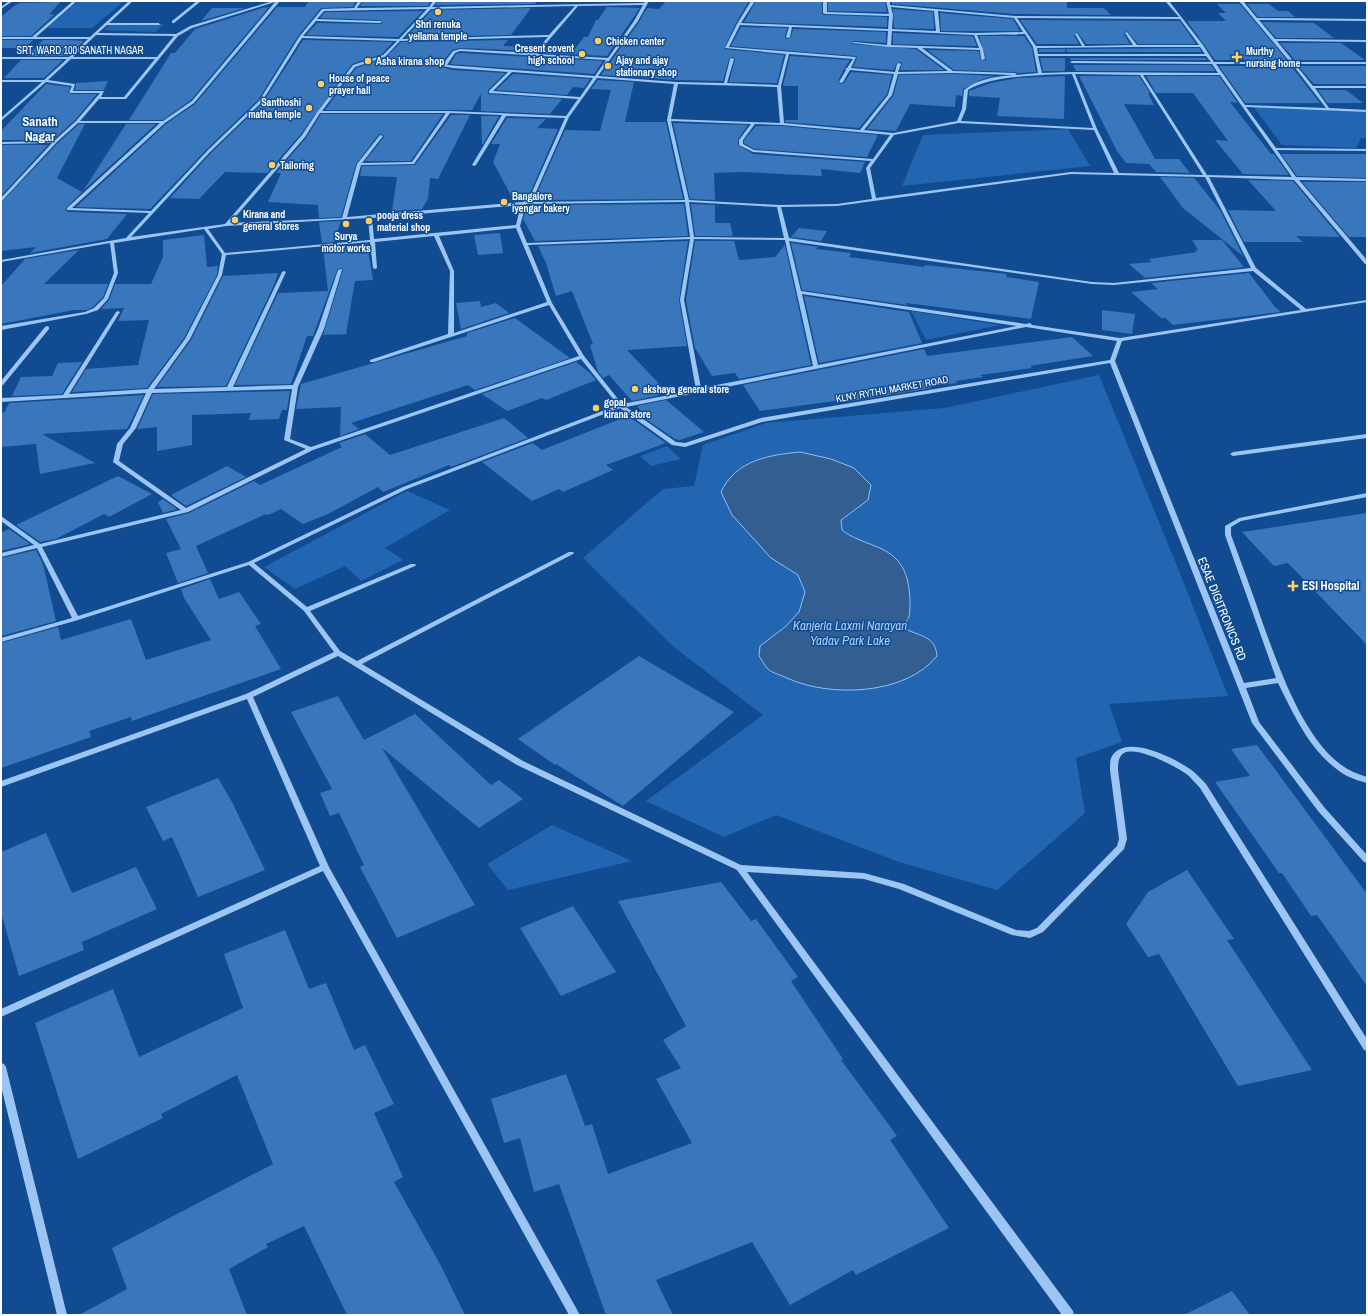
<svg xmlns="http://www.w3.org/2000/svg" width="1368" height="1316" font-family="'Archivo Narrow',sans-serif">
<rect width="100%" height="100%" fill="#114c92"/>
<path fill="#2266b1" d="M79,1H124L92,28H46Z
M111,24H164L156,32L104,30Z
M1253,106L1367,110V138H1361L1356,148L1282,145Z
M1068,129L1090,166L902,186L923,135Z
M911,311L1000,325L926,340Z
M1099,375L1181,576L1228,696L1109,704L1122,742L1076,758L1085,813L997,890L899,862L776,815L724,837L646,801L763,715L675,648L583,558L663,489L694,486L703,445L766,423L944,408Z
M667,446L681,459L651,466L640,456Z
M407,491L450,510L385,548L403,560L361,581L345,566L295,589L264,567Z
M552,825L632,861L508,890L487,864Z"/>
<path fill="#335e92" stroke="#8ec1f6" d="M800,452L831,459L854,468L871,485L868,500L841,520L842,530C852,538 863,541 875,546C902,556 909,574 910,601C910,605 910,613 909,617C907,621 905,622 904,628C920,637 935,635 937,656C906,695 830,698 787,678C781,675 772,673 768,669C764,665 762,660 759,656L760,646L785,627L799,612L805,592L798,575L771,558L732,515L721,492C736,460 769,455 800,452Z"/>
<path fill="#3976bb" d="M309,1H356L353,7L321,8L298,36L258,100L207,149L150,209L76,207L166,124L195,104L277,7H305Z
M363,1H431L428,6H360Z
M438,1H537L535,4L435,5Z
M666,1H749L736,23L724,49L784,55L777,83L729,82L735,59L733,57L729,59L723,81L676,80L601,75L639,22L647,8L659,9Z
M756,1H822V13L824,15L887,17V27L744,22Z
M828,1H885L887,12L828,11Z
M892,1H1067V8H1104L1111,15L1015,14L892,4Z
M60,2L49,15L55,14L31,36H1V17L14,6L19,3Z
M1217,4H1240L1287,60H1215L1187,21H1226L1218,13H1226Z
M1247,4H1269L1278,11H1288L1295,17H1258Z
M269,7L191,100L163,120H129L171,53H175L195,29L262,8Z
M607,7L640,8L607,56L540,53L545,47L575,49L584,37H588L596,20H598Z
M212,8H245L201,21Z
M531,8L511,35L406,37L432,10Z
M893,9L933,12L934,29L894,28Z
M423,11L398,37L306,35L317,23L380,24L383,23L380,20L320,18L325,12Z
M940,13L1013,19L1020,31H941Z
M1020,20L1180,21L1196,44H1138L1127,31L1124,34L1130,44H1086L1077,32L1074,35L1079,44H1037Z
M1262,22L1314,23L1334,38H1276Z
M741,27L787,28L785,37L787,39L791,37L793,29L886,32V43L854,41L851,44L916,49L944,70H900L902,63L900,62L896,64L894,70L853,67L857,58L856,56L731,46Z
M893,33L973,36L977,46L893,44Z
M979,36H1024L1032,48L1036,72L1018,73L1015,72L954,70L927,50L979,51L980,59L984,61L986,59Z
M1,40H33L26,48H1Z
M43,40H67L84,41L68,56H27Z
M303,40L393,42L382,54L352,64L301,134L267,173L225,172L199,199L170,198L211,153L262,104Z
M508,40L503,46L537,47L533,51L460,48L452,50L442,63V67L452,70L505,73L488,90V94L562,99L550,114L481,111V94L472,110H325L356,68L385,58L401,42Z
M1280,43H1341L1365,60H1295Z
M1199,48L1202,52H1067L1066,49Z
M1039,49H1065V52H1039Z
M460,53L603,61L594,74L450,64L456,54Z
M790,56L850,60L844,69L838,81L840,84L844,83L851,72L892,75L887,94L859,128L785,122V120H798V86H783Z
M1040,58H1065V71H1043Z
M1070,58H1205L1208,60H1071Z
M21,60H63L44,78H4Z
M1073,65H1211L1215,71H1076Z
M1219,66H1291L1320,103H1245Z
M1298,66H1367V84H1314Z
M513,74L590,79L584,88L573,87L567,95L496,90Z
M952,74L995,76L980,80L963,89L962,96L956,95L955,107L910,104L896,131L867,129L893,96L899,75Z
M1065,76L1064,119L997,116L1000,98L969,96V91L991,83L1018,78Z
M1079,76H1139L1150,93H1148L1154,105L1124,104L1155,159H1179L1190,173L1156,172L1149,164L1126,163L1117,151Z
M1146,76H1219L1238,103L1230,102L1271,154H1274L1289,175L1243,174L1215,140L1228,141L1193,93H1156Z
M598,80L634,82L625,122H666L683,199L531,200L537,193L565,130L600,131L611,90L591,89Z
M108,81L104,90H75L76,83Z
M46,84L70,87L68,92L71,94H97L75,120L53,140H1V131Z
M1318,90H1346L1363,103H1327Z
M321,114H443L411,161H365L384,137L383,135L379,134L356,164L341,217L319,218L318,205L268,202L281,173H276L306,138Z
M451,115H470L438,179L430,178L428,199L422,209L392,211L397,177L360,176L362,166L415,165Z
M481,116H499L483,144H482Z
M507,118L546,119L537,128L558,129L531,191L522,201H514L493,162L500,144H491Z
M673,123L748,125L738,139V145L753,154L865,162L860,173L821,169L822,176L743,172L714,173L715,200L690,199Z
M79,124H85L57,178L82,192L65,209L68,212L127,214L107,239L30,253L36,247L1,251V203L57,144Z
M126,124H156L83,191Z
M756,126H782L878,135L867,157L754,149L744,143V140Z
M1,145H48L1,196Z
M1281,154H1367V178L1297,176Z
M1160,177L1194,178L1220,210L1243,256L1183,208Z
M1248,180L1293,181L1340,237L1296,236L1303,242H1244L1228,210L1276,211Z
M1302,182H1367V237H1349Z
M684,204L688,236L535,241L523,219L527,205Z
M691,204L715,205V223H730L733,236H695Z
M341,221L334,242L322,243L319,222Z
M799,228L827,231L821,241L791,237Z
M500,233L503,253L478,255L474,235Z
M204,235L207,267L218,266L217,275L184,338L147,388L72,392L86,369L138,365L149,320L118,321L124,308L101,309L109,300L115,284H151L163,257V240Z
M1192,240H1222L1244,267L1145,278L1129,264L1152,262L1149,259L1197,252L1195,250H1198Z
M688,241L679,300L687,346L627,350L665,390L656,392L660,395L632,401L609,375L603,378L598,372L590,345L593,344L572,291L556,296L546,263L538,246Z
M695,241H734L739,260L775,257L785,245L811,365L739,379L735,373L712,376L695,348L686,300Z
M791,243L818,247L816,249L851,253L849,257L924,267L925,265L1007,274L1006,277L1039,282L1031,319L906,303L907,305L802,290Z
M367,244L373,280L355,281L346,334L323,335L343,270L342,268L337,270L313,336H307L291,384L235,385L278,293L328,291L323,248Z
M79,250L44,284H108L103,297L93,307L87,310H74L1,324V286L25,259Z
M278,273L274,285L226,386L157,387L191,340L223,276Z
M1249,273L1275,307L1281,312L1173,325L1165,318H1161L1131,292L1158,289L1151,283Z
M804,296L909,312L922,343L819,363Z
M480,301L481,307L496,303L509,313L461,329L456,303Z
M1102,310L1135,314L1132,334L1102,330Z
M515,318L570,358L475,390L468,385L351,423L359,429L340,436L341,407L296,409L301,384L467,336V333Z
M1072,337L1093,356L1030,366L1032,368L980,375L983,377L956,381L957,383L930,386L932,388L846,402L843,400L760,411L743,385L924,349L927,356Z
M82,362L62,394L12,396L21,377L52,376L58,363Z
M576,362L590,373L596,380L546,400L542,398L507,411L482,394Z
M290,391L287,410H282L279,419L249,420L251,413L192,415V445L157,451V427L137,429L153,394Z
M144,395L127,429L42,434L95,463L40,474L36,444L1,447V411L4,413L9,403Z
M666,400L704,432L680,440L675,439L637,413L641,411L637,406Z
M628,416L666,443L606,465L613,470L563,492L559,489L532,501L482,462L533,443L542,450Z
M504,418L528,438L451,467L449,465L383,492L378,487L328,514L303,524L281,509L268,515L266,514L196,546L208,573L178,583L166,553L181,549L166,519L189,513L254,481L260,485L342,447L339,443L365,434L390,455Z
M227,466L246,477L186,506L171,495Z
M118,476L152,494L109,517L104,514L56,539L40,542L16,525Z
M163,499L177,509L163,513L158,502Z
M1367,513V645L1288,563L1274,566L1242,532Z
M9,529L30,544L1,551V533Z
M36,550L43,564L56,621L1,636V558Z
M210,579L219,599L239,592L261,624L255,626L281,669L132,721L131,717L89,731L91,737L1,768V643L58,627L61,640L131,619L146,660L211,640L184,598L181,589Z
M639,656L734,712L623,806L556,764L555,765L518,739Z
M338,696L364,740L415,714L491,785L499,780L523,799L479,828L382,748L475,905L397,938L360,867L364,865L339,813L330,816L320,793L332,789L291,712Z
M1257,745L1367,894V986L1317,915L1311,916L1282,873H1279L1215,782L1250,776L1231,749Z
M218,778L232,802L265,870L198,897L172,837L163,841L146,807Z
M46,833L72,893L136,867L157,909L82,942L84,950L19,976L1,912V852Z
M1187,870L1234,939L1227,940L1312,1070L1238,1086L1159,954L1148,957L1126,924L1148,892Z
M721,882L751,921L756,919L798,977L791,981L843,1059L841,1060L897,1136L890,1140L949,1228L856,1275L853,1270L790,1305L752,1242L656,1280L673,1315H606L559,1184L534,1192L520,1138L504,1143L491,1099L566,1074L585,1126L592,1124L608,1174L692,1143L656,1079L681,1068L663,1040L686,1026L618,901Z
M573,906L616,972L561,996L520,928Z
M285,930L309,989L326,983L354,1050L365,1045L394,1104L374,1113L403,1177L394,1182L440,1264L465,1315H347L304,1226L266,1244L268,1247L229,1269L247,1315H79L127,1289L112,1248L273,1164L237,1075L161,1114L163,1118L78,1159L35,1023L113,989L139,1057L243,1008L224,954Z
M1232,1291L1250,1315H1184Z"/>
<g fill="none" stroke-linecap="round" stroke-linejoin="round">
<path fill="#9dc5f3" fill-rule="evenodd" d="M9,1H13L1,9V7Z
M73,1H77L36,37H90L129,1H133L109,23H159L160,25H107L98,33L176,34L190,26L273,1H280L194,103L165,123L72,208L151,211L208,150L259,101L299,37L322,9L354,8L358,1H362L357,8L429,7L433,1H437L432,7L644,3L645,1H649L638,21L598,76L676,82L724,83L730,59L732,58L734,59L727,83L778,85L786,54L725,48L737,24L751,1H755L741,23L888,29L889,16L825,14L823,13V1H827V12L889,14L886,1H890V5L1015,16L1179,17L1165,1H1169L1203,45L1214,62H1290L1239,1H1243L1257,18L1367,19V21L1259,20L1275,39L1367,40V42L1277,41L1294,62H1367V64H1295L1313,86H1367V88H1315L1329,108L1367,110V112L1246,107L1276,148L1367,149V151L1277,150L1296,177L1367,179V181L1299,180L1367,260V264H1365L1294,180L1209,177L1256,268L1306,309L1367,300V302L1122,341L1115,361L1244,683L1276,678L1225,535V526L1239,518L1367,493V497L1241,521L1231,527V535C1242,565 1253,594 1263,624C1279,667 1302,735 1340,764C1348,770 1357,774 1367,777V783C1360,781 1353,779 1347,776C1312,756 1295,717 1278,683L1246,688L1259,722L1324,807L1367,855V863L1364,862L1318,811L1252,723L1110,363L762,422L685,447L672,445L620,408L407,489L254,563L307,607L411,564H415L416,565L415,566L310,611L340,651L357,661L569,552H573L574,553L573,554L362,664L523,761L741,865L864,873L904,884L1016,930L1029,931L1037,928L1117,846L1119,839L1110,770C1110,766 1110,761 1111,758C1124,732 1174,758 1190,769C1196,773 1201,779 1206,784L1367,1039V1051L1364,1050L1200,788C1195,783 1191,777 1185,773C1173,765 1137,746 1124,753C1118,757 1118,764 1118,770L1127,839L1124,849L1043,932L1030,938L1012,935L899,889L864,879L747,872L1073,1311L1074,1315H1062L737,870L517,765L338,656L253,697L329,867L580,1315H569L323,871L1,1017V1009L320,866L247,699L1,787V781L246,694L334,652L304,611L249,565L78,620L1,642V638L72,618L37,548L1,557V553L34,545L1,521V516L40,544L181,510L113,462L117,444L130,428L146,393L1,402V398L63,395L116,312L118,311L120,312L69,394L148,389L185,339L218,275L222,254L204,229L114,243L118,273L108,299L98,310L86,314L1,330V326L85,312L94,308L104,298L114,273L110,243L1,262V260L126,238L149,213L68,210L66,209L160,123H78L56,143L1,202V198L52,143L1,144V142L54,141L76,121L100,93H71L69,92L72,86L46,82L1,121V118L42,82H1V80H44L67,59H1V57H69L88,39H1V37H32ZM275,2L192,101L163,121H80L99,99H126L178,36L192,28ZM643,5L634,21L608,58L537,54L578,6ZM575,6L549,35L402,39L431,9ZM891,7L934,11L936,31L892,29L893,15ZM427,9L399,39L303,36L316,21L380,23L382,22L380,21L317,19L324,11ZM938,11L1014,18L1023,32L975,33L940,32ZM1017,18L1180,19L1199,45H1137L1127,32L1125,33L1133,45L1085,46L1077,33L1075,34L1082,46H1036ZM740,25L789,27L786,37L788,38L790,37L792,27L888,31L887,45L854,42L852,43L889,47L917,48L948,71L898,72L901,64L899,63L897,64L895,72L851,68L856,57L729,47ZM892,31L974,35L979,48L891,45ZM1025,34L1033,47L1038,73C1015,76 983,74 964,90L962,109L957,121L893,133L864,130L892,95L898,74L952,73L1015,75L1017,74L1015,73L953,71L922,48L980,50L981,59L983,60L985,59L983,49L977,35ZM96,35L174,36L157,57H73ZM548,37L534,53L460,49L453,51L443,64V66L452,68L508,72L489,91V93H490L578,99L566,116L449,111H322L355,67L385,57L400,41ZM302,38L397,41L383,55L353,65L318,111L302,135L225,224L131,237L210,152L261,103ZM1135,47H1200L1205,54H1038L1037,48ZM460,51L606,60L595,76L447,65L455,53ZM789,54L853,59L847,68L845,69L846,70L839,82L841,83L843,82L850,70L894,74L888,95L860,130L784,123L781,86ZM1038,56H1206L1211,62L1072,61L1070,62L1072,63L1212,64L1218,73L1073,72L1042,73ZM71,59H155L124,97H101L104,91H73L75,84L48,80ZM1216,64H1292L1326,108L1245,105ZM512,72L593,78L580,97L493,91ZM1072,74L1093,128L961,121L966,109L968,90C992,75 1043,75 1072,74ZM1075,74L1140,75L1203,175L1119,173L1097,129ZM1143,75H1220L1292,177L1207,175ZM597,78L674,84L667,120L685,200L528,202L536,192L569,117ZM678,84L777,87L780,123L671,119ZM320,113H446L412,162L362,163L383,136L380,135L357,164L342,218L230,223L305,137ZM450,113L502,115L472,165L474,166L476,165L506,116L565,118L532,192L523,202L347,217L361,165L414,164ZM671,121L751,124L739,140V145L753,152L871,161L866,168L872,199L837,204L779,205L689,200ZM959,123L1094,130L1114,173L1071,172L876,198L870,168L894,135ZM755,124L782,125L890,135L873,159L754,150L743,144V140ZM1071,174L1205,177L1251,268L1114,283L1092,282L789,238L781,207L837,206ZM685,202L690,237L527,243L520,226L526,204ZM689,202L777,207L784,238L694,237ZM521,205L516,225L374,239L372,218ZM368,218L370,240L225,253L208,229L226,226ZM516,228L547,302L454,333V271L439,236ZM434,236L450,271L448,334L370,360V362H374L549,305L579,356L311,447L290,439L298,387L324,329L342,270V269L338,270L318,329L293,385L233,387L286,272L284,271L282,272L227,387L154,389L190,339L222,275L226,255L370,242L373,268L375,269L377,268L375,242ZM690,239L680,300L696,390L622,404L584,356L552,303L528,245ZM694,239L785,240L813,366L701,388L684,300ZM789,241L1092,284L1114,285L1253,271L1301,310L1120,338L1032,325L1030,323L1026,324L801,291ZM802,294L1017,326L818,365ZM1026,327L1117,341L1110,360L761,418L685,443L676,442L626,407ZM581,359L618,405L403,487L248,562L78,616L42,547L188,512L313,450ZM292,389L284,440L306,449L186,508L119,461L123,444L136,428L152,393Z
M197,1H201L174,23H172V21Z
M1341,1H1358L1356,2Z
M47,326L49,327V329L3,385L1,386V381L45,327Z
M1367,434V438L1233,456L1230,454L1233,452Z
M1,1063L4,1064L6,1067L67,1315H57L1,1086Z"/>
</g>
<g fill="#ffce5f" stroke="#114c92" stroke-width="1.5">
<circle cx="438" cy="12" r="4"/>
<circle cx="598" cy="41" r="4"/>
<circle cx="582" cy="54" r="4"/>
<path d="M1235 51h4v4h4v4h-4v4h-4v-4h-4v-4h4z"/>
<circle cx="368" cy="61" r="4"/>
<circle cx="608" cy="66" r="4"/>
<circle cx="321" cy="84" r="4"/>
<circle cx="309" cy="108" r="4"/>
<circle cx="272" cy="165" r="4"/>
<circle cx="504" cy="202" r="4"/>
<circle cx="235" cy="220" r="4"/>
<circle cx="369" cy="221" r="4"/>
<circle cx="346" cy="224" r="4"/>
<circle cx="635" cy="389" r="4"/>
<circle cx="596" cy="408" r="4"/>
<path d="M1291 580h4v4h4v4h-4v4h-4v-4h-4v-4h4z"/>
</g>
<g text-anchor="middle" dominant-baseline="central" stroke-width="3" stroke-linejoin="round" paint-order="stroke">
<g font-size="10" font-weight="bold" fill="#fff" stroke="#114c92" text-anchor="start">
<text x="438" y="24" text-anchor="middle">Shri renuka<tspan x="438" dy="12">yellama temple</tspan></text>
<text x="606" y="41">Chicken center</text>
<text x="574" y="48" text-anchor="end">Cresent covent<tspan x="574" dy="12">high school</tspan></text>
<text x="1246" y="51">Murthy<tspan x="1246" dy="12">nursing home</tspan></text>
<text x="616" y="60">Ajay and ajay<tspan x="616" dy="12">stationary shop</tspan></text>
<text x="376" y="61">Asha kirana shop</text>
<text x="329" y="78">House of peace<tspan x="329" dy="12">prayer hall</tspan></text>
<text x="301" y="102" text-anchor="end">Santhoshi<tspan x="301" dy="12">matha temple</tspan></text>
<text x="280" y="165">Tailoring</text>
<text x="512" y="196">Bangalore<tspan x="512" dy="12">iyengar bakery</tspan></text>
<text x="243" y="214">Kirana and<tspan x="243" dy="12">general stores</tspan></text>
<text x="377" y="215">pooja dress<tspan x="377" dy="12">material shop</tspan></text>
<text x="346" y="236" text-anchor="middle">Surya<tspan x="346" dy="12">motor works</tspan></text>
<text x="643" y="389">akshaya general store</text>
<text x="604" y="402">gopal<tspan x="604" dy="12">kirana store</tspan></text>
</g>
<g font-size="10" fill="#fff" stroke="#114c92">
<text x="80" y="50">SRT, WARD 100 SANATH NAGAR</text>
<text transform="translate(892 389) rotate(-10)">KLNY RYTHU MARKET ROAD</text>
</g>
<g font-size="12" font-weight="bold" fill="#fff" stroke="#114c92" text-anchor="start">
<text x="1302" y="586">ESI Hospital</text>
</g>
<g font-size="12" fill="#fff" stroke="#114c92">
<text transform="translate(1222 609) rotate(68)">ESAE DIGITRONICS RD</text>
</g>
<g font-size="13" font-weight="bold" fill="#fff" stroke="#114c92">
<text x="40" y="121">Sanath<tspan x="40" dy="15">Nagar</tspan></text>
</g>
<g font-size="13" font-style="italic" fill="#a9cffa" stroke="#114c92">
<text x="850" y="625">Kanjerla Laxmi Narayan<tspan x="850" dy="15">Yadav Park Lake</tspan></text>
</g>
</g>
<rect width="1368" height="1316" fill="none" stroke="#ffffff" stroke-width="4"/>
</svg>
